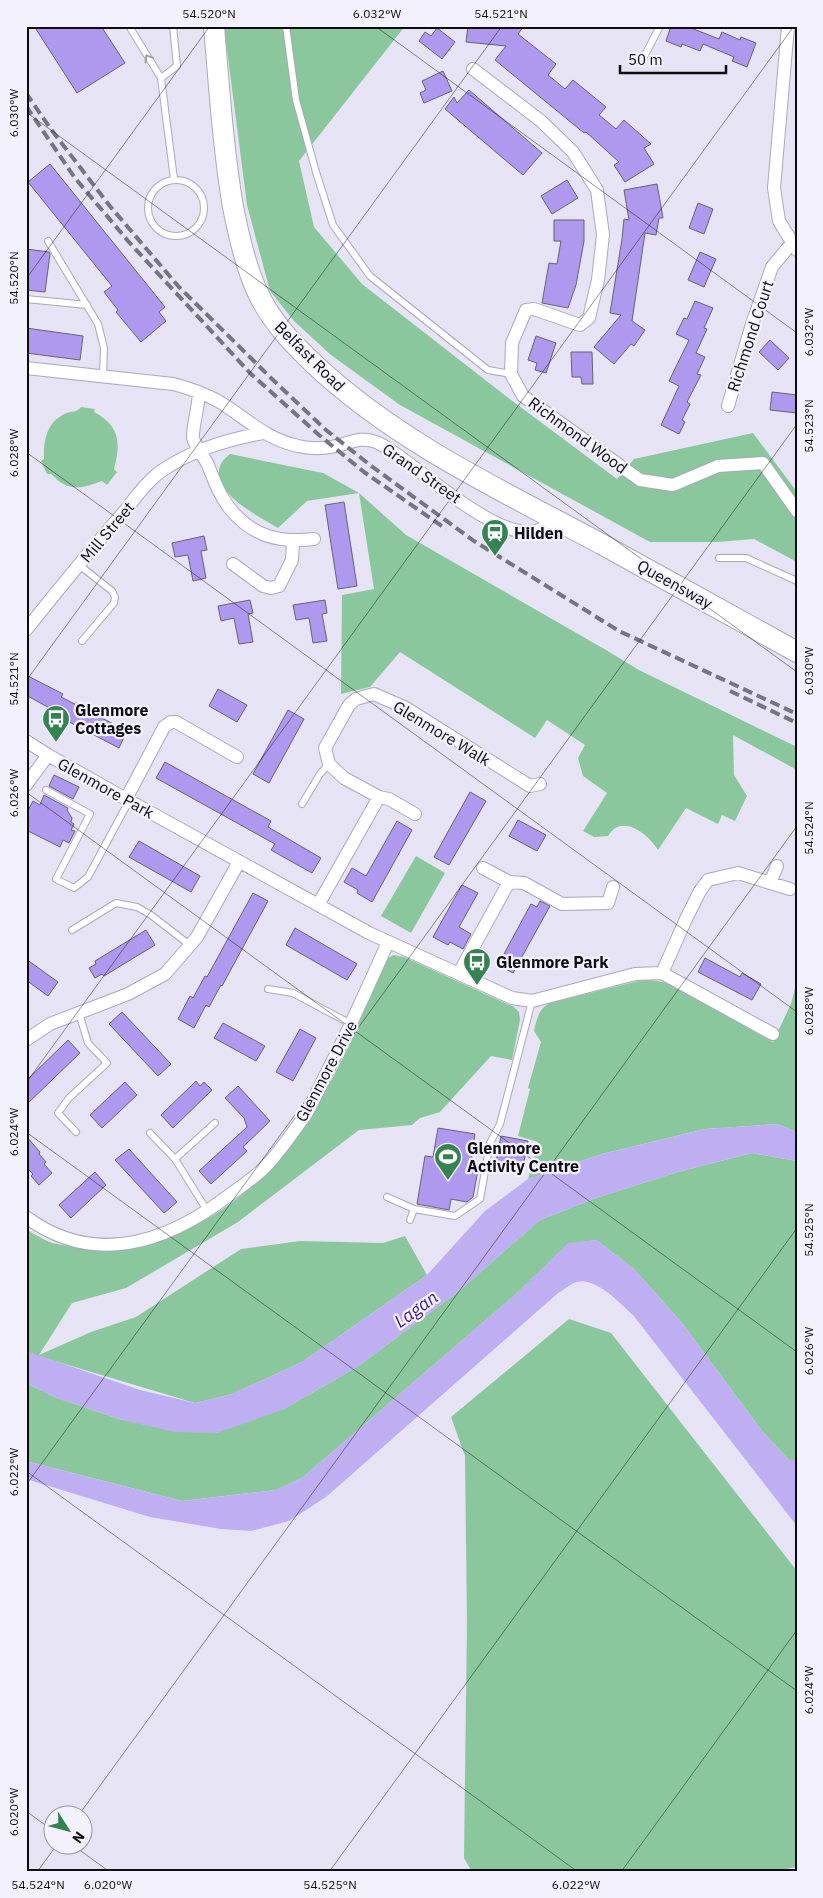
<svg xmlns="http://www.w3.org/2000/svg" width="823" height="1898" font-family="'IBM Plex Sans',sans-serif">
<rect width="100%" height="100%" fill="#e6e3f4"/>
<path fill="#8bc79c" d="M224,26H405L299,161L314,227L362,284L511,400L617,479L634,459L753,433L797,492V562L754,539L717,542H650L400,405L331,355L294,321L270,291L247,205Z
M81,407L95,409L94,412C120,426 121,443 114,469L117,472L107,485L102,481C81,489 68,492 51,474H47L41,461L44,459C43,439 48,420 67,413C73,411 78,412 81,407Z
M230,454L323,473L359,493L406,535L606,650L639,670L797,747V770L733,735L734,775L747,796L735,821L722,815L718,824L686,808L658,850C648,834 622,813 608,836L594,837L583,831L607,793L583,776L578,758L585,745L547,720L535,738L400,652L370,687L341,694L342,595L374,589L359,493L307,501L278,528C260,517 205,490 222,462C224,459 227,456 230,454Z
M416,856L445,873L411,933L381,916Z
M393,955L404,957L514,1007L519,1012L520,1020L512,1060L491,1056L440,1112L420,1118L412,1125L359,1130L238,1222L126,1288L72,1303L39,1355L91,1332L136,1317L241,1249L300,1241L383,1243L405,1236L427,1275L302,1362L232,1394L195,1403L38,1356L26,1351V1233L29,1231C36,1235 44,1240 52,1243C86,1251 124,1252 157,1241C281,1202 338,1080 382,967L387,959Z
M650,980L663,982L679,989L773,1042L791,1004L797,980V1132L777,1124L705,1129L602,1154L528,1179L538,1142L518,1136L530,1089L528,1088L541,1042L534,1031C537,1019 538,1009 550,1003L638,981Z
M752,1153L797,1161V1460H789L762,1431L682,1323L634,1269L596,1240L568,1244L515,1295L302,1478L276,1490L182,1501L26,1461V1383L57,1398L122,1420L282,1410L357,1367L459,1291L540,1220L596,1198L678,1172Z
M569,1319L611,1333L797,1571V1867L768,1872H472L464,1858L467,1622L465,1456L451,1417Z"/>
<path fill="#beaff3" d="M777,1124L797,1132V1161L752,1153L678,1172L596,1198L540,1220L459,1291L357,1367L282,1410L217,1433L175,1432L122,1420L57,1398L26,1383V1351L140,1390L195,1403L232,1394L302,1362L427,1275L485,1211L528,1179L602,1154L705,1129Z
M596,1240L634,1269L682,1323L762,1431L789,1460H797V1526L633,1315C620,1303 595,1276 576,1282C570,1284 564,1290 558,1293L326,1497L289,1521L251,1531L221,1529L150,1517L26,1479V1461L182,1501L276,1490L302,1478L515,1295L568,1243Z"/>
<path fill="#ae99ee" stroke="#656371" d="M34,26H101L125,63L77,93Z
M468,26H524L518,34L556,64L548,75L565,89L573,80L606,107L599,115L616,129L624,120L651,144L644,148L654,164L625,182L614,165L619,162L586,132L584,133L495,60L506,46L466,42Z
M671,26H686L719,39L722,32L740,40L741,37L756,43L747,67L732,61L734,57L703,44L700,51L682,44L681,47L666,41Z
M437,28L455,42L442,59L419,41L425,32L431,36Z
M443,71L452,91L424,103L420,93L426,90L422,81Z
M469,90L542,153L523,175L445,109L454,97L457,103Z
M50,164L165,307L159,312L166,321L141,342L116,312L118,310L104,292L112,286L28,182Z
M567,180L578,198L552,214L541,196Z
M657,184L663,218H659L656,235L645,233L632,321L645,330L634,346L631,344L614,364L594,347L621,315L610,313L622,239L624,219L629,220L624,190Z
M698,203L713,209L704,234L689,228Z
M554,220H584V241L576,285L568,308L542,303L549,263L557,264L561,241H554Z
M26,249L49,252L50,254L45,292L26,290Z
M700,252L716,259L704,287L688,280Z
M695,301L713,308L704,328L707,329L696,353L705,357L697,374L701,375L687,402L690,404L682,420L685,422L679,434L661,425L679,386L669,381L689,340L676,334L684,318L687,319Z
M26,328L83,336L80,360L26,353Z
M536,336L556,343L546,373L535,370L537,363L528,360Z
M770,340L789,358L778,370L759,352Z
M571,352H592L593,384H582L581,377H572Z
M772,392L797,395V413L770,410Z
M344,502L357,586L338,589L325,505Z
M204,536L207,550L201,551L206,578L193,581L188,555L175,557L172,543Z
M250,600L253,613L248,614L253,642L239,644L234,618L221,621L218,606Z
M325,600L327,613L322,614L327,641L313,643L309,618L296,620L293,605Z
M26,675L63,694L61,697L127,731L119,748L52,713L53,710L26,695Z
M218,689L247,705L237,722L209,706Z
M288,710L304,719L269,783L253,774Z
M165,762L271,821L268,827L321,858L312,873L271,850L275,844L156,778Z
M54,775L79,787L73,799L49,786Z
M470,792L486,801L449,865L434,857Z
M44,795L68,808L67,810L72,818L71,822L74,824L71,830L75,831L69,843L63,840L60,847L26,830V814L33,801L40,805Z
M518,820L546,835L537,851L509,836Z
M397,821L412,830L372,902L357,893L358,890L344,882L352,868L366,876Z
M139,841L200,876L191,892L129,857Z
M462,885L478,893L459,927L471,934L463,949L450,942L448,945L433,937Z
M253,893L268,901L222,986L221,985L209,1007L206,1005L194,1028L178,1019L190,996L193,998L205,976L207,977Z
M540,901L550,906L513,973L498,965L531,904L537,907Z
M295,928L357,964L347,980L286,945Z
M146,930L155,945L104,976L102,974L95,978L89,968L96,964L95,961Z
M705,958L740,977L742,973L761,984L752,1000L698,972Z
M26,959L58,982L48,996L26,980Z
M122,1012L171,1064L158,1076L109,1024Z
M223,1023L265,1046L256,1061L214,1038Z
M300,1029L316,1038L293,1081L276,1072Z
M68,1040L80,1053L26,1105V1081Z
M196,1081L200,1086L204,1082L212,1090L173,1128L161,1115Z
M125,1082L137,1095L102,1128L90,1115Z
M238,1086L270,1121L243,1147L247,1151L211,1184L199,1171L247,1127L244,1118L225,1098Z
M438,1128L475,1134L471,1163L479,1164L473,1197L467,1202L451,1199L449,1210L417,1204L425,1156L433,1157Z
M26,1136L40,1152L39,1154L46,1162L44,1164L52,1173L39,1185L31,1176L33,1174L26,1167Z
M501,1136L528,1141L522,1172L495,1167Z
M129,1149L177,1202L164,1213L115,1160Z
M95,1172L106,1185L71,1218L59,1205Z"/>
<g fill="none" stroke-linecap="round" stroke-linejoin="round">
<defs>
<path id="service" d="M129,26L161,78L177,66L173,26
M286,26L296,100L316,172L333,225L370,276L488,370L511,374
M645,55L660,26
M161,78L174,179
M148 208a28 28 0 1 1 56 0a28 28 0 1 1-56 0Z
M48,241L98,324L104,348L103,377
M26,299L87,305
M719,558H746L797,581
M79,565L112,591L115,597L114,603L82,641
M46,790L90,814L56,879L74,888L88,877L129,801
M302,804L320,774L329,764
M72,930L116,903L137,907L151,915L191,946
M268,989L293,993L351,1024
M76,1132L58,1113L69,1098L107,1063L88,1043L79,1013
M150,1133L175,1159L208,1212
M175,1159L215,1123
M387,1197L414,1209L455,1216L480,1199L490,1143L500,1124L532,1001
M410,1220L414,1209"/>
<path id="minor" d="M788,26L774,188L779,221L797,250
M473,69L541,121L573,152L597,190L603,235L598,280L589,318L580,325L534,309L526,310L512,343L511,374L523,396L640,480L673,485L718,466L763,463L797,511
M26,368L173,384C192,389 210,395 226,406C250,422 269,440 298,446C311,449 323,449 336,446C350,443 361,436 376,442C410,455 522,572 553,518
M199,392C199,405 192,429 193,438C194,444 205,458 208,465C214,480 220,497 231,510C254,537 280,543 314,539
M728,406L752,324L772,267L791,244
M233,564L263,586L271,588L279,586L292,560L293,541
M26,630C58,590 90,550 124,512C136,497 149,478 166,468C195,449 229,439 263,433
M26,741L48,755L126,799L369,933L512,998L532,1001L635,974L662,973L773,1034
M26,785L48,755
M126,799L164,727L171,722H176L237,757
M415,814L389,799L379,797L344,778L329,764L325,748L349,705L356,699L374,694L406,708L530,786L540,784
M483,868L509,882
M770,883L777,866
M318,905L379,797
M459,973L509,882L524,883L562,904L608,903L613,887
M662,973L686,919L700,891L708,880L738,873L790,889
M26,1040L50,1024L128,994L165,974L197,937L239,862
M26,1217C94,1267 166,1243 228,1196C240,1187 253,1179 264,1168C280,1152 293,1132 306,1114C314,1100 321,1084 328,1070C350,1028 369,985 388,942"/>
<path id="trunk" d="M214,26C219,86 223,147 233,207C239,236 245,264 257,291C270,320 292,343 314,364C398,443 505,492 605,546C669,581 733,617 797,652"/>
</defs>
<use href="#service" stroke="#aba8b9" stroke-width="8"/>
<use href="#minor" stroke="#aba8b9" stroke-width="14"/>
<use href="#trunk" stroke="#aba8b9" stroke-width="22"/>
<use href="#service" stroke="#fff" stroke-width="6"/>
<use href="#minor" stroke="#fff" stroke-width="12"/>
<use href="#trunk" stroke="#fff" stroke-width="20"/>
<path stroke="#76747f" stroke-width="4" stroke-dasharray="10 5" stroke-linecap="butt" d="M26,93L50,128L109,205L179,287L272,379L326,430L370,465L474,541L619,631L797,714
M26,106L75,178L128,241L250,373L319,435L364,472L446,529
M730,691L797,723"/>
</g>
<defs><path id="oneway-chevron" d="M-2-3.5L2.5 0L-2 3.5" fill="none" stroke-width="1.6" stroke-linecap="round" stroke-linejoin="round" transform="scale(1.25)"/></defs>
<use stroke="#9e9ea0" href="#oneway-chevron" transform="translate(148 58) rotate(-121)"/>
<path fill="none" stroke="#0d0c11" stroke-width="1" stroke-opacity="0.45" d="M375,26L797,333M26,112L797,672M26,279L210,26M26,452L797,1012M26,681L502,26M26,792L797,1352M26,1083L794,26M26,1132L797,1691M26,1471L578,1872M26,1485L797,424M26,1811L52,1830M78,1816L797,826M74,1846L110,1872M37,1872L56,1846M329,1872L797,1228M621,1872L797,1630"/>
<defs>
<symbol id="station-pin" viewBox="-11 -11 22 30"><path d="M0 17L-7.5 6A9.5 9.5 0 1 1 7.5 6Z" fill="#368352" stroke="#f4f1ff"/><path d="M-3-6H3Q5-6 5-4V2Q5 4 3 4L4.5 6H3L1.5 4h-3L-3 6H-4.5L-3 4Q-5 4-5 2V-4Q-5-6-3-6ZM-3.5-4v3h7v-3ZM-3.5 1v1.5H-2V1ZM2 1v1.5H3.5V1Z" fill="#fff"/></symbol>
<symbol id="bus-pin" viewBox="-11 -11 22 30"><path d="M0 17L-7.5 6A9.5 9.5 0 1 1 7.5 6Z" fill="#368352" stroke="#f4f1ff"/><path d="M-5-6H5V4H4V6H2V4H-2V6H-4V4H-5ZM-3.5-4V0h7V-4ZM-3.5 1.2v1.5H-2V1.2ZM2 1.2v1.5H3.5V1.2Z" fill="#fff"/></symbol>
<symbol id="stadium-pin" viewBox="-11 -11 22 30"><path d="M0 17L-7.5 6A9.5 9.5 0 1 1 7.5 6Z" fill="#368352" stroke="#f4f1ff"/><path d="M0-5a6.5 5 0 1 0 0 10a6.5 5 0 1 0 0-10ZM-3.5-1.8h7v3.6h-7Z" fill="#fff"/></symbol>
</defs>
<g fill-rule="evenodd">
<use href="#station-pin" x="479" y="517" width="32" height="43"/>
<use href="#bus-pin" x="40" y="703" width="32" height="43"/>
<use href="#bus-pin" x="461" y="946" width="32" height="43"/>
<use href="#stadium-pin" x="432" y="1141" width="32" height="43"/>
</g>
<g text-anchor="middle" dominant-baseline="central" stroke-width="4.5" stroke-linejoin="round" paint-order="stroke">
<g font-size="16" fill="#0d0c11" stroke="#f4f1ff">
<text transform="translate(750 336) rotate(-72)">Richmond Court</text>
<text transform="translate(310 356) rotate(45)">Belfast Road</text>
<text transform="translate(578 435) rotate(36)">Richmond Wood</text>
<text transform="translate(422 473) rotate(35)">Grand Street</text>
<text transform="translate(107 532) rotate(-50)">Mill Street</text>
<text transform="translate(675 584) rotate(29)">Queensway</text>
<text transform="translate(442 733) rotate(31)">Glenmore Walk</text>
<text transform="translate(106 788) rotate(29)">Glenmore Park</text>
<text transform="translate(326 1071) rotate(-62)">Glenmore Drive</text>
</g>
<g font-size="16" font-weight="bold" fill="#0d0c11" stroke="#f4f1ff" text-anchor="start">
<text x="514" y="533">Hilden</text>
<text x="75" y="710">Glenmore<tspan x="75" dy="18">Cottages</tspan></text>
<text x="496" y="962">Glenmore Park</text>
<text x="467" y="1148">Glenmore<tspan x="467" dy="18">Activity Centre</tspan></text>
</g>
<g font-size="18" font-style="italic" fill="#452182" stroke="#f4f1ff">
<text transform="translate(416 1309) rotate(-36)">Lagan</text>
</g>
</g>
<rect width="823" height="1898" fill="none" stroke="#f4f1ff" stroke-width="55"/>
<g transform="translate(68 1830) rotate(126)"><circle r="24" fill="#f4f1ff" stroke="#9895a0"/>
<path d="M0-4L9 19L0 12L-9 19Z" fill="#368352"/>
<text y="-8" font-size="14" font-weight="bold" text-anchor="middle" fill="#0d0c11">N</text>
</g>
<path d="M620 65v8h106v-8" fill="none" stroke="#0d0c11" stroke-width="2.5"/>
<text x="628" y="65" font-size="15" fill="#0d0c11" stroke="#f4f1ff" stroke-width="4" paint-order="stroke">50 m</text>
<rect x="28" y="28" width="768" height="1842" fill="none" stroke="#0d0c11" stroke-width="2"/>
<g font-size="12" text-anchor="middle" fill="#0d0c11">
<text x="209" y="18">54.520°N</text>
<text x="377" y="18">6.032°W</text>
<text x="501" y="18">54.521°N</text>
<text transform="translate(14 113) rotate(-90)" y="4">6.030°W</text>
<text transform="translate(14 278) rotate(-90)" y="4">54.520°N</text>
<text transform="translate(809 332) rotate(-90)" y="4">6.032°W</text>
<text transform="translate(809 426) rotate(-90)" y="4">54.523°N</text>
<text transform="translate(14 453) rotate(-90)" y="4">6.028°W</text>
<text transform="translate(809 671) rotate(-90)" y="4">6.030°W</text>
<text transform="translate(14 679) rotate(-90)" y="4">54.521°N</text>
<text transform="translate(14 793) rotate(-90)" y="4">6.026°W</text>
<text transform="translate(809 828) rotate(-90)" y="4">54.524°N</text>
<text transform="translate(809 1011) rotate(-90)" y="4">6.028°W</text>
<text transform="translate(14 1132) rotate(-90)" y="4">6.024°W</text>
<text transform="translate(809 1230) rotate(-90)" y="4">54.525°N</text>
<text transform="translate(809 1351) rotate(-90)" y="4">6.026°W</text>
<text transform="translate(14 1472) rotate(-90)" y="4">6.022°W</text>
<text transform="translate(809 1690) rotate(-90)" y="4">6.024°W</text>
<text transform="translate(14 1812) rotate(-90)" y="4">6.020°W</text>
<text x="38" y="1889">54.524°N</text>
<text x="108" y="1889">6.020°W</text>
<text x="330" y="1889">54.525°N</text>
<text x="576" y="1889">6.022°W</text>
</g>
</svg>
